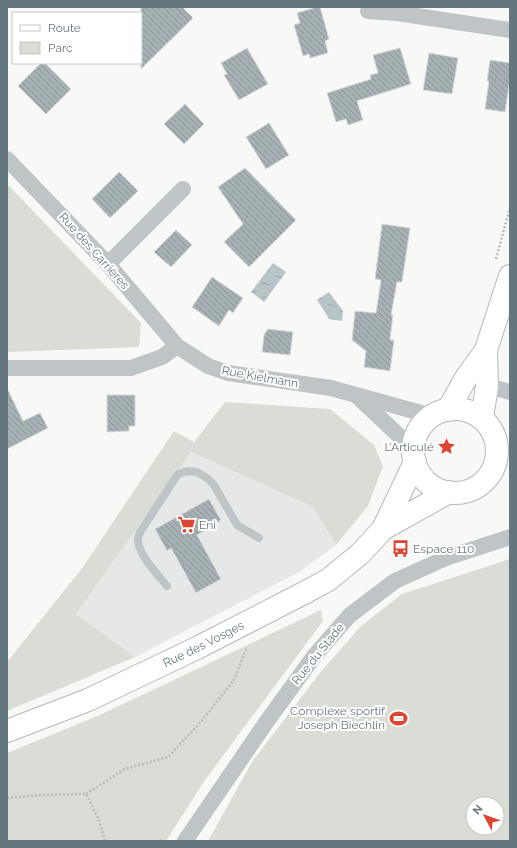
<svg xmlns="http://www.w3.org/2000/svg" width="517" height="848" font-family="Raleway,sans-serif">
<defs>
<pattern id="water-ripples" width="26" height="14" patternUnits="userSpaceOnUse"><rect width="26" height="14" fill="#b7c5c8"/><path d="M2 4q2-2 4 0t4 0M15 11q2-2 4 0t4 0" fill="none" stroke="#98a5a8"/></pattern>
<pattern id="building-back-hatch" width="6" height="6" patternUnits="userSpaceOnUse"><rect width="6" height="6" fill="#a6b1b5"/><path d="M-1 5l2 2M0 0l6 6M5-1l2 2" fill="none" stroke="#8b9598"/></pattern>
</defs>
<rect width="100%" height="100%" fill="#f8f8f6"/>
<path fill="#e6e8e7" d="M191,452L313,507L336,545L299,572L135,657L76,614Z"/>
<path fill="#d9ddd5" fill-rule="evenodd" d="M7,184L141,323L139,347L7,352Z
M225,402L330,409L374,445L383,466L368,506L336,545L313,507L191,452L76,614L135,657L7,711V662L83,567L174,431L194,442Z
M510,559V841H208L252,762L319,674L361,626L402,594ZM473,804H497V828H473Z
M321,610L323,621L205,780L166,841H7V753L100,715Z"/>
<path fill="url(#water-ripples)" d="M273,263L286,272L264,302L251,292Z
M329,292L343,311L342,321L329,319L328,317L317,300Z"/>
<path fill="url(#building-back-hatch)" stroke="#dadad8" d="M141,7H182L193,18L141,69Z
M317,7H320L329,39L325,41L328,53L310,58L309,54L303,56L294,25L300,23L297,13Z
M247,48L268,84L239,100L224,75L227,74L221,63Z
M400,48L411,84L357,101L363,120L348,125L346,119L336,122L327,93L371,79L370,75L378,73L373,55Z
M429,53L458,58L452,94L423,90Z
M490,60L510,63V80L505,112L485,109L489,81H487Z
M41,63H45L71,89L46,114L18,86Z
M185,104L204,124L184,144L164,124Z
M269,123L289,155L266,169L246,137Z
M245,168L296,220L249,267L224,242L243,224L218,187Z
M119,172L138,191L110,218L92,199Z
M382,224L410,228L402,282H397L391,315H393L390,340H394L390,371L364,367L366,351L352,340L355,311L376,313L381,280L375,279Z
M176,230L192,245L171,267L154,252Z
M212,277L243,298L233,313L229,310L219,326L192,307Z
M268,329L293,332L290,355L262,352L264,335Z
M7,388L23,421L40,413L48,428L7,449Z
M107,395H135V426H129V431L107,432Z
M209,499L221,520L197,535L221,579L196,593L171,548L167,551L155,529Z"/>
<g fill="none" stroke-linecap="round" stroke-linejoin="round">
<defs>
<g id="secondary">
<circle cx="455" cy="451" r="42"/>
<path d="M448,410L466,378L486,350L510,276"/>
<path d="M482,418L487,386L486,350"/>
<path d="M383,529L449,492"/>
<path id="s1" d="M7,731L88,700L197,648L302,594L328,580L360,554L383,529L415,462"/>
</g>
</defs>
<use href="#secondary" stroke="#b2b9bc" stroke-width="24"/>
<path stroke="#b8bcbe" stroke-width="2.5" stroke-dasharray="2 2" stroke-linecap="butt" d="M496,259L510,207
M86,794L125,769L168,757L200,723L234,680L247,647
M7,798L42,795L86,794L99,820L105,841"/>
<path stroke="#bfc5c7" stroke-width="8" d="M167,586C158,575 140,556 138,542C137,538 139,536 140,532L178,474L188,471L197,472L207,478L214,485L237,525L259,538"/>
<path stroke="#bfc5c7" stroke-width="16" d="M368,11L397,13L510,30
M7,159L108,264L177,346
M108,264L183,189
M7,368H131L162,357L177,346L208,366L228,373L331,388L432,416
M495,388L510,392
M358,397L413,449
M185,841L265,724L315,655L350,615L395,581L446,558L510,537"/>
<use href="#secondary" stroke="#fff" stroke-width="22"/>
</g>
<defs>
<symbol id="sight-bare" viewBox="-9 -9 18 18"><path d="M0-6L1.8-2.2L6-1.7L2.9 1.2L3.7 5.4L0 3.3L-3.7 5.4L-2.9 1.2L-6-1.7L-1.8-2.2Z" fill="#dc4531" stroke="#fff" stroke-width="2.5" paint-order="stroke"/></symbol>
<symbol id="supermarket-bare" viewBox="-9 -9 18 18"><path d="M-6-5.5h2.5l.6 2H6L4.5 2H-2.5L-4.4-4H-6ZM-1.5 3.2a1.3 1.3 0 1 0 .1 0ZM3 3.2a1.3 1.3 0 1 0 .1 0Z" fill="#dc4531" stroke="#fff" stroke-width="2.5" paint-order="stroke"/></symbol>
<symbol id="bus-bare" viewBox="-9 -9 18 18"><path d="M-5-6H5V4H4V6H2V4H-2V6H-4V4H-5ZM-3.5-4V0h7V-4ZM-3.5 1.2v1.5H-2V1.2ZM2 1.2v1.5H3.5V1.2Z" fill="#dc4531" stroke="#fff" stroke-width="2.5" paint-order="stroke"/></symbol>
<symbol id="stadium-bare" viewBox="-9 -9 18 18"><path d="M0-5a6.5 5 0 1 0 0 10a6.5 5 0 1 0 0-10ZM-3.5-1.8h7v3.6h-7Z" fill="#dc4531" stroke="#fff" stroke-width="2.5" paint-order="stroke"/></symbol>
</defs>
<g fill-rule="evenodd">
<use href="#sight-bare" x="434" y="434" width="25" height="25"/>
<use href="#supermarket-bare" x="174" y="512" width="25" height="25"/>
<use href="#bus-bare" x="388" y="536" width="25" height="25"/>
<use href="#stadium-bare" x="386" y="706" width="25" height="25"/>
</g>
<g text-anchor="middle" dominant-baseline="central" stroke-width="4" stroke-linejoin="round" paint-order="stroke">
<g font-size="12" fill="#64777f" stroke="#fff">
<text transform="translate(94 251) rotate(48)">Rue des Carrières</text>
<text transform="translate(260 377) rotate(10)">Rue Kielmann</text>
<text stroke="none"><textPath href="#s1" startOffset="215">Rue des Vosges</textPath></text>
<text transform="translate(318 654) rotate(-51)">Rue du Stade</text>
</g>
<g font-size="12" fill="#64777f" stroke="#fff" text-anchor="end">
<text x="434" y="447">L’Articulé</text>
<text x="199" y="525" text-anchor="start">Eni</text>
<text x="413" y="549" text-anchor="start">Espace 110</text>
<text x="385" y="711">Complexe sportif<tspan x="385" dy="14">Joseph Biechlin</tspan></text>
</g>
</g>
<rect width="517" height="848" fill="none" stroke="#64777f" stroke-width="16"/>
<rect x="12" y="12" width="130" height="52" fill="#ffffff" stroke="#c1c9cc"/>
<rect x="20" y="25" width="20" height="6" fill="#ffffff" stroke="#c1c9cc"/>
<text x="48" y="32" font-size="12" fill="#64777f">Route</text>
<rect x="20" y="42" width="20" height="12" fill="#d9ddd5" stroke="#c1c9cc"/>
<text x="48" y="52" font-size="12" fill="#64777f">Parc</text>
<g transform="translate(485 816) rotate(311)"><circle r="19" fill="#ffffff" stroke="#c1c9cc"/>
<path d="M0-3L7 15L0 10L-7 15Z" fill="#dc4531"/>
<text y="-6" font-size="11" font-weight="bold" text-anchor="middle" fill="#64777f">N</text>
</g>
</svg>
